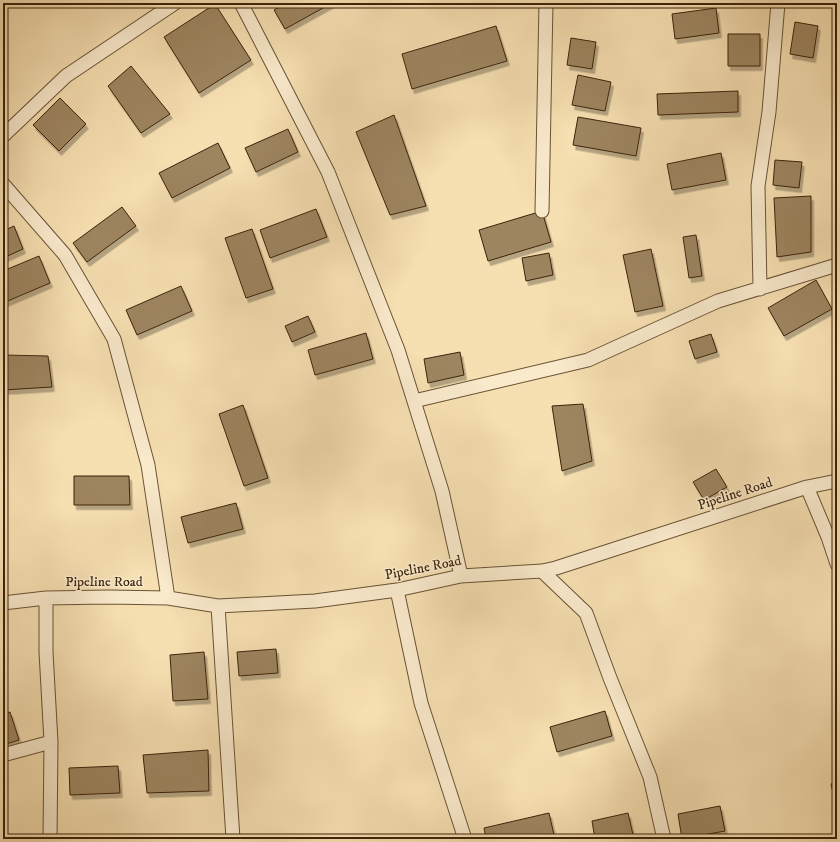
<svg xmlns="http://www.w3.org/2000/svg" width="840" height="842" font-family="'IM FELL DW Pica',serif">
<defs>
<filter id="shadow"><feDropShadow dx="2.5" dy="4.5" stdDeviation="0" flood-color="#0004"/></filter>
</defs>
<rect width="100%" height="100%" fill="#f6dfb1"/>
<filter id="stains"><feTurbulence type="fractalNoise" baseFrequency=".005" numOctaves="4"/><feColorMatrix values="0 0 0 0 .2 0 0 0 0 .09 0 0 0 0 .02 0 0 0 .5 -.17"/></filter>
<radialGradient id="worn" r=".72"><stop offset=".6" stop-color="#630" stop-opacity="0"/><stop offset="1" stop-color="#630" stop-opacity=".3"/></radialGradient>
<path fill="#9d8561" stroke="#3c230a" filter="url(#shadow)" d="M286,3H332L285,29L274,10Z
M215,4L251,60L199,93L164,37Z
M716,8L719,33L675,39L672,14Z
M795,22L818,26L813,58L790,54Z
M496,26L507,61L412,89L402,54Z
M728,34H760V66H728Z
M571,38L596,42L592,69L567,65Z
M131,66L170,114L141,133L108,86Z
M578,75L611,82L605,111L572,105Z
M738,91V112L658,115L657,94Z
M60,98L86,124L59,151L33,125Z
M394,115L426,206L390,215L356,132Z
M578,117L641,128L636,156L573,145Z
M288,129L298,152L256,172L245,148Z
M218,143L230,168L172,198L159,173Z
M721,153L726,180L672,190L667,164Z
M775,160L802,162L799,188L773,185Z
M811,196V252L777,257L774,198Z
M122,207L136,226L87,262L73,243Z
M316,209L327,237L270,258L260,230Z
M542,211L551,242L488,261L479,230Z
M14,226L23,249L3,258V231Z
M252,229L273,289L246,298L225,238Z
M696,235L702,276L689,278L683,237Z
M651,249L663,306L635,312L623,255Z
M549,253L553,275L526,281L522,258Z
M39,256L50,283L3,303V271Z
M816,280L832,309L784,336L768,308Z
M181,286L192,311L137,335L126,310Z
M308,316L315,332L292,342L285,326Z
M366,333L373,359L315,375L308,350Z
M711,334L717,352L695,359L689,341Z
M460,352L464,375L428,383L424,359Z
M3,355L48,356L52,387L3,390Z
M583,404L592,461L562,471L552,406Z
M243,405L268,478L244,486L219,414Z
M716,469L727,487L704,500L693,482Z
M74,476H129L130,505H74Z
M236,503L243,529L188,543L181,517Z
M276,649L278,673L239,676L237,652Z
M204,652L208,699L173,701L170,655Z
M605,711L612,736L557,752L550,727Z
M10,712L19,740L3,745V714Z
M208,750L209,791L147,793L143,755Z
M118,766L120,793L70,795L69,768Z
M837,782V810L831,784Z
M720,806L725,831L682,839L678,814Z
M549,813L554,835L536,839H486L484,828Z
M628,813L634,839H595L592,821Z"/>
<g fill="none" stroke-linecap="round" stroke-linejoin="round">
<defs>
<path id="street" d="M241,3L328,172L398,350L442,491L461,576
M3,136L66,76L175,3
M3,184L65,255L114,339L148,465L168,598
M542,211L546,3
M760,289L758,186L769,112L778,3
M414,401L588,360L718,301L837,265
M807,487L828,537L837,564
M542,571L586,613L610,678L650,777L664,839
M397,590L421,703L465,839
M46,598V652L51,742L50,839
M3,603L46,598L108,597L168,598L218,606L315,601L397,590L461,576L542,571L556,568L807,487L837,481
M218,606L233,839
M3,755L51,742"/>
</defs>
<use href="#street" stroke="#6a5234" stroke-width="15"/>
<use href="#street" stroke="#f9eacc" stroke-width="13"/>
</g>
<g text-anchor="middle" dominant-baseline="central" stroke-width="3" stroke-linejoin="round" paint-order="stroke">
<g font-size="14" fill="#3c230a" stroke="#f9eacc">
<text transform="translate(735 494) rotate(-18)">Pipeline Road</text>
<text transform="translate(423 568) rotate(-11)">Pipeline Road</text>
<text x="104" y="582">Pipeline Road</text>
</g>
</g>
<rect width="840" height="842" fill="none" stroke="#f6dfb1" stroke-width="16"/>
<rect x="4" y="4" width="832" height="834" fill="none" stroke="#3c230a" stroke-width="2"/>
<rect x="8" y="8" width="824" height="826" fill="none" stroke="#3c230a"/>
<rect width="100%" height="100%" filter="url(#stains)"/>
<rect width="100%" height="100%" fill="url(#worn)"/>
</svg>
